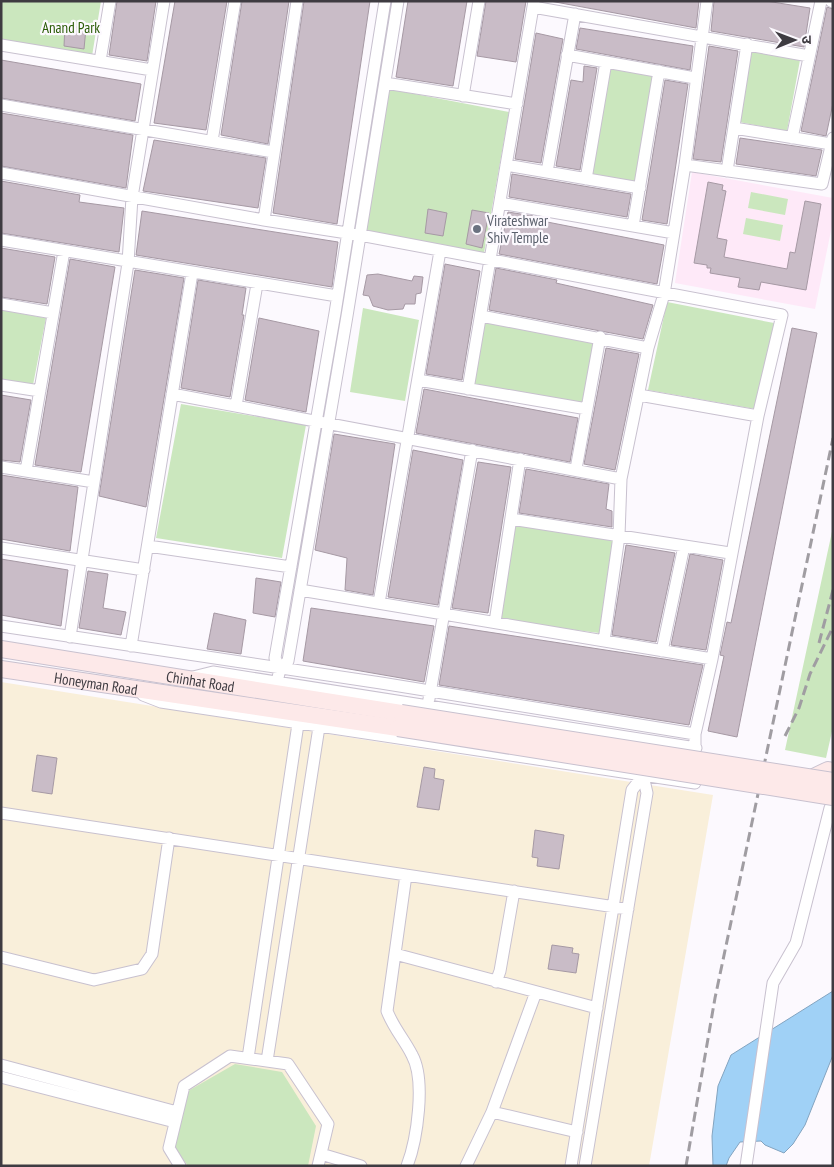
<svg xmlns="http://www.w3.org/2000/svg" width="834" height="1167" font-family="'PT Sans Narrow','Noto Sans Devanagari',sans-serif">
<rect width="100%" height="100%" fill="#fcf9fe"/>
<path fill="#f9efda" d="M1,682L713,795L649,1166H1Z"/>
<path fill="#fee9f8" d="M692,172L833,198V221L815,309L675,283Z"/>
<path fill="#cbe7be" d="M1,1H101L92,56L1,41Z
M752,51L800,60L787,131L739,122Z
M608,66L656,73L636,185L588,177Z
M389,89L509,112L484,253L365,231Z
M751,192L788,199L785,215L748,208Z
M746,218L783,225L780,241L743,234Z
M667,302L774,323L755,409L648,390Z
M363,308L419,320L405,401L350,392Z
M1,310L46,318L33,385L1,379Z
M483,320L595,341L583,405L471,386Z
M181,404L306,425L282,558L156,538Z
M515,522L615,540L599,633L498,620Z
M833,527V727L826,758L785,750Z
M235,1064L282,1072L316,1126L308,1166H188L175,1148L188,1091Z"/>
<path fill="#a0d1f6" stroke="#83a4c0" d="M833,991V1055L805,1125L793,1144L784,1153L765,1145L761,1141L740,1142L729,1158L726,1166H713L712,1136L718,1086L731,1055Z"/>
<path fill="#c9bcc7" stroke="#a699a4" d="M117,1H156L147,61L109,55Z
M175,1H227L206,130L154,123Z
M242,1H289L268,144L221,135Z
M304,1H370L337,224L273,213Z
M408,1H467L453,86L396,77Z
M486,1H526L516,62L477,56Z
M550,1H699L696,28Z
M714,1H766L810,8L804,47L711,31Z
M827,7L833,9V103L826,136L801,131Z
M65,26L86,28L84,49L64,46Z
M580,28L693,46L690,70L576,49Z
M536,33L563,39L541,163L515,159Z
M709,46L738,51L721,162L693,159Z
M1,60L141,84L135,121L1,98Z
M584,66L597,68L580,170L556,166L571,80L583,82Z
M665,80L688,84L667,224L642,220Z
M1,113L133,135L126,188L1,166Z
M740,138L822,150L816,176L736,164Z
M154,140L266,158L258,208L143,191Z
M512,174L631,194L627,217L509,197Z
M1,181L80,195L79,202L124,208L119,252L1,233Z
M708,182L723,185L722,190L726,191L717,238L727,240L724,257L787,269L790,252L795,253L805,201L821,204L806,290L761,282L759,290L738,287L740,278L710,273L711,268H707V265L694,263Z
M428,209L447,213L443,236L425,233Z
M472,210L489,213L482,248L466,244Z
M142,211L338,242L332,287L136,255Z
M508,212L533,216L532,219L664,245L657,284L499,254Z
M1,248L55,257L47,304L1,297Z
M70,259L115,267L81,472L35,465Z
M445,264L480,271L462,380L426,374Z
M496,268L557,280L556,283L653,305L643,339L489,310Z
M135,270L184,278L146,507L99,496Z
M378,274L412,281L414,276L423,277L421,293L416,294L415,304H405L403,309L388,310L373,306L369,296L363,295L367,275Z
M198,280L246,288L242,315H244L230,397L181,388Z
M259,318L319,331L306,412L245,400Z
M792,328L817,333L737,737L708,731L724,656L720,655L727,622L731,623Z
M606,348L639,354L615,470L584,464Z
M424,389L578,418L570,462L416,433Z
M1,395L31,400L20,462L1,460Z
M334,434L395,444L373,595L345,590L347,558L315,550Z
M413,450L463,460L438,605L388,597Z
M478,462L511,467L488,613L452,608Z
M526,469L609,484L606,509L612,511V527L519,513Z
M1,475L78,487L70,551L1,539Z
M626,545L675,553L656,642L612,635Z
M690,554L723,560L706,650L671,645Z
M1,559L68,570L61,626L1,615Z
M88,571L108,574L103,608L126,612L121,635L79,628Z
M256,578L281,582L275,617L253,613Z
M311,608L434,626L424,682L303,661Z
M214,613L246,620L241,654L207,649Z
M449,626L703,665L689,725L439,685Z
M37,755L57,758L52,794L32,791Z
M424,767L435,769L434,778L444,780L439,810L417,807Z
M535,830L564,835L559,869L537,866L538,858L532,857Z
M552,945L573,948L572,953L579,954L576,973L548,969Z"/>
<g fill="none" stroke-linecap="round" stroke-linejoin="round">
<defs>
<path id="street" d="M831,1L833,2
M533,7L809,56
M1,45L152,70
M567,55L695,78
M100,61L110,1
M385,83L517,104
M463,96L479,1
M1,105L273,152
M734,128L831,144
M792,138L821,1
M212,141L235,1
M506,165L640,188
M685,165L822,184L833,138
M727,171L747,44
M547,172L575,14
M1,173L264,220L360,235L782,315L758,416L712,659L695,734V783L161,702L143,695
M586,179L606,62
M500,203L674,233
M264,220L297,1
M633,226L659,71
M1,240L337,296
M1,304L53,313
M481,316L648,348
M418,380L587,409
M1,385L40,391
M468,389L534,1
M172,394L621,479
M639,395L758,416
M236,406L257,284
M1,467L94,482
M576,469L600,337
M26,471L64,251
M511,519L730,553
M148,546L291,567
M1,548L144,570
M300,590L712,659
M379,603L440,251
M495,622L520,459
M1,626L381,683L695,734
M70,637L128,263L132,197L164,1
M604,641L619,536L621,479L648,348L664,294L685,165L707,1
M131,646L192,273
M662,651L684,546
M280,669L288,661L347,316L398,1
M193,677L213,672L696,748
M277,682L280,669L275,658L335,313L385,1
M429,699L472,450
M1,813L628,909
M406,875L387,1011C394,1029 404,1039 412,1055C426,1080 417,1140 407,1166
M395,954L597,1008
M1,957L94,980L142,969L152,954L169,838
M496,982L500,971L514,891
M248,1058L298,724
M267,1061L319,727
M1,1065L177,1112
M1,1077L175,1122
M492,1112L536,992
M321,1154L361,1166
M180,1166L169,1148L184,1086L230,1056L288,1064L328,1124L318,1166
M466,1166L492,1112L577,1132
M571,1166L632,790L643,776
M585,1166L647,793L643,776
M746,1166L773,983L796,943L830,808"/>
<g id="secondary">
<path id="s1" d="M1,649L401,713"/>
<path id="s2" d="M1,669L398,728"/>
<path d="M805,781L828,770L833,771"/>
</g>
</defs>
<use href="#street" stroke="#c8c1cf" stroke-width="13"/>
<use href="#secondary" stroke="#c8c1cf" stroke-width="18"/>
<use href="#street" stroke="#fff" stroke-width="11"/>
<use href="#secondary" stroke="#fde9e9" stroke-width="16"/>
<path stroke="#a09da2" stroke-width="3" stroke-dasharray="10 5" stroke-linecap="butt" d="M819,643L833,590
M785,736L799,708L810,674L833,627
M686,1166L715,998L833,438"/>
<defs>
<path id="secondary-bridge" d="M401,713L833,781
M398,728L833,797"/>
</defs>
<use href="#secondary-bridge" stroke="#c8c1cf" stroke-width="18" stroke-linecap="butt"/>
<use href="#secondary-bridge" stroke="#fde9e9" stroke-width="16"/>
</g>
<circle fill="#6b7280" stroke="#fcf9fe" stroke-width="2" cx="477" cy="229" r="5"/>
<g text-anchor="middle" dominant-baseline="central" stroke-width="4.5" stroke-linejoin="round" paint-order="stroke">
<g font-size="15" fill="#2a5b06" stroke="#fcf9fe">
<text x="71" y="27">Anand Park</text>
</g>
<g font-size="15" fill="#5b616d" stroke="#fcf9fe" text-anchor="start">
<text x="487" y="220">Virateshwar<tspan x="487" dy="17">Shiv Temple</tspan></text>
</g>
<g font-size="15" fill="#3e3b41" stroke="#fcf9fe">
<text stroke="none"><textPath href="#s1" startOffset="202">Chinhat Road</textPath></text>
<text stroke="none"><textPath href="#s2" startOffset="96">Honeyman Road</textPath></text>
</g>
</g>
<rect width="834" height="1167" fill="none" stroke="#3e3b41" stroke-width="5"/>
<g transform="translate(794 40) rotate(89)" stroke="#fcf9fe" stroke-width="4" paint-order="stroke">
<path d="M0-4L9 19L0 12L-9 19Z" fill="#3e3b41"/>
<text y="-8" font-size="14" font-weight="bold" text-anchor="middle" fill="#3e3b41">उ</text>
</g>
</svg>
